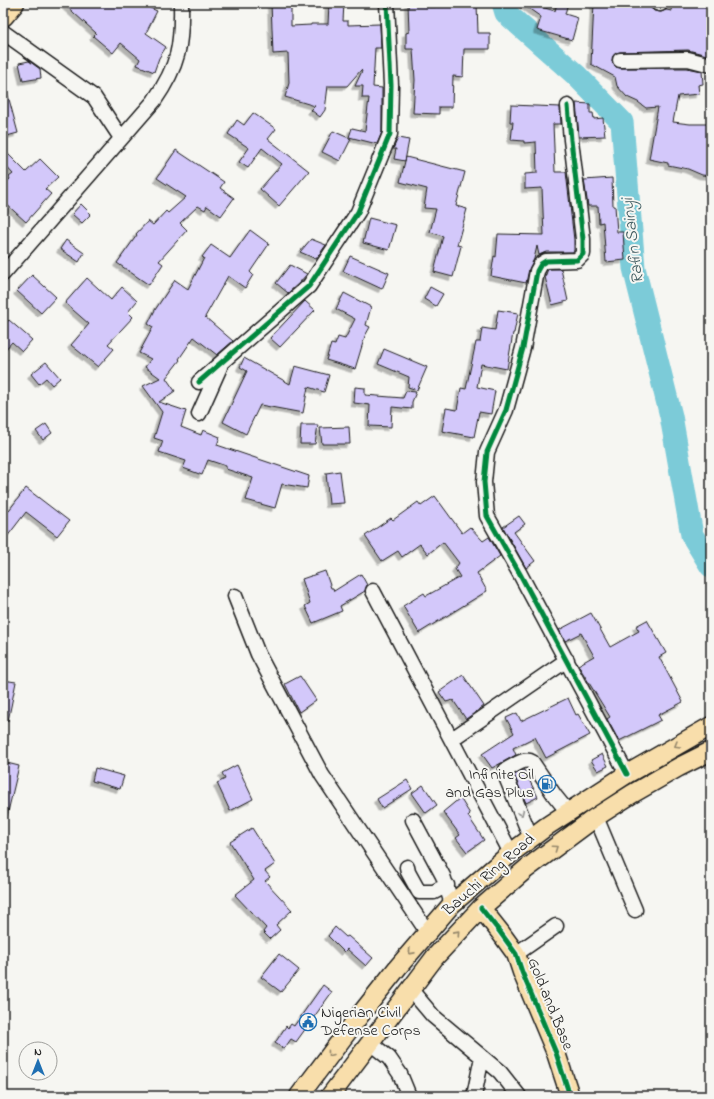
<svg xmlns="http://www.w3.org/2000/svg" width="714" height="1099" font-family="'Indie Flower',sans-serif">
<defs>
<filter id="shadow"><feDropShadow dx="-3.5" dy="3.5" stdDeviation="0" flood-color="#0004"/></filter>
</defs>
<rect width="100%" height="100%" fill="#f6f6f2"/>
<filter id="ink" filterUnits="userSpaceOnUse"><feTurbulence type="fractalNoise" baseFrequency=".025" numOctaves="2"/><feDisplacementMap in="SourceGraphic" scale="8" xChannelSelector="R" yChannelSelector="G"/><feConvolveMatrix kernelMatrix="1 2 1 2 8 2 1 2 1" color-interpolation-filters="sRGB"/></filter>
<g filter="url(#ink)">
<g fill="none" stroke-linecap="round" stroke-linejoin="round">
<path stroke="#7bcbd8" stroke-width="23" d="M503,3L506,13L576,75L622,122L634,268L671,416L692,535L711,566"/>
</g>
<path fill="#d3c8fa" stroke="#1c1c1c" filter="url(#shadow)" d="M63,3H150L148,7L157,11L146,33L166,47L159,58L154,72L137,65L140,59L121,43L113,53L93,36L96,33Z
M271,3H291V26L311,25V24H328L329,3H344L343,21H348V25L380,24L381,48H375L373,87L382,88V132L377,144L349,137L352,128L365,131L369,98H362L363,86H355L362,71L361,70L347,86H328L325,110L320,117L311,110L315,106L285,97L289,83L288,53L273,54Z
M408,3H429V7L462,6V4H477L478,33H490V49H464L463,77L453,76L452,107H439V114L413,113L415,80L413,49H406V33L409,32Z
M521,3H528L555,11L557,3H568L565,14L578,18L572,40L537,30L541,17Z
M594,3H633L649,6L654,11L661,12L666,10L672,11L668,3H708V19H707V55L688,50L620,52L616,53L613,56L612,61L616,67L620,68H687L702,71L703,84L698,85L699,94L678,96L673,122L690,124H708L711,138V176L702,175L688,169L668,165V163L649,159L658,107L646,108L638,102L627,97L617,86L615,77L591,64Z
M29,61L40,69L41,78L23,81L19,63Z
M3,88H6L18,133L3,137Z
M576,103L590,104V113H593L594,119L603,118L605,136L579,137Z
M511,105L560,107L561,124H553L555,172H566L574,240V250L573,252H546L539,255L537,246L534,259L529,269L526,283L491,276L494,256L496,257L498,234L544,235L542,188L525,189V174L537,173L536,142L524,143V141L511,140L513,122H510Z
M253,113L276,129L268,139L309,171L279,206L260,189L282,164L262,148L248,168L239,162L249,148L228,134L237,120L244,125Z
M333,131L351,139L340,161L322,152Z
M398,138L409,140L405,161L394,159L396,149H393Z
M3,149L26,172L40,159L58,177L45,189L51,194L26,222L3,201V186L10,179L9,177L13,174L3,163Z
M176,150L224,182L220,188L234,198L221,216L207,206L205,210L198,206L180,223L187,230L159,261L163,264L149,285L117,263L137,235L136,234L148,221L153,225L166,211L168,213L186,197L157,178Z
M406,157L465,172L456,206L467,209L457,245L461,246L453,277L434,272L443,236L430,232L436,209L424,208L427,189L400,182Z
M612,178L613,206H615L617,232H623L625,260L606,262L603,222L599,223L598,206H588L584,180Z
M81,204L91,214L82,223L72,214Z
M369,218L396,225L389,250L363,243Z
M250,230L269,244L250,272L253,275L245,288L228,276L205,317L233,341L217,355L194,337L179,359L180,360L166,378L175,391L159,402L186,411L181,427L201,435L203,430L220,437L217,445L309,476L307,488L282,484L275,508L246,500L253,478L226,469V466L208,460L202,475L183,468L186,461L159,452L163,441L154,438L162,412L143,386L160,378L145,367L151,359L139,353L153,327L148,324L155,310L175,280L188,289L204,258L202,257L211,245L230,258Z
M311,239L326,245L316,259L300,252Z
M66,240L84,253L79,262L60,249Z
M350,256L389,273L382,289L343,271Z
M290,265L307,274L299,283L288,293L276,283Z
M548,269H561L568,301L552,305L545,277Z
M32,275L56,297L41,313L17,291Z
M87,278L111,300L122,287L137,301L128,312L133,317L108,344L114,349L98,367L71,345L89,324L65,303Z
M430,287L443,294L436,306L424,299Z
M344,293L371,307L366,325L370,327L365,336L355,369L326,360L331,344L335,345L338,337L345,339L355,319L336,309Z
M305,301L315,310L280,347L270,338Z
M498,310L518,313L514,333H513L507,369L481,364L477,387L495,391L491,414L479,412L474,437L442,431L446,408L457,410L461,388L466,389L476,342H480L482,328L495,330Z
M9,320L32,340L22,351L12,342L3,352V326Z
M384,349L427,367L417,390L408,387L409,377L378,364Z
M244,358L290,384L295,366L329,375L324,392L308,387L303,413L260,405L246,434L223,422L247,371L240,367Z
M46,362L60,378L52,385L46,378L39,384L31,374Z
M355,387L365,388V395L403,398L406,391L416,392L412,402V409L392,407L391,427L369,426L370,405L354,403Z
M46,424L52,433L43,440L36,431Z
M301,425H318L315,444H300Z
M349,427L350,444H322L320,428Z
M340,471L344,503L329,504L326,473Z
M26,488L69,521L57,536L26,512L3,542V518Z
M435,496L462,533L470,527L483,541L489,537L500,556L477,573L487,591L419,633L403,606L424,593L426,596L460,577L455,569L459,563L443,542L428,554L420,544L402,557L398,551L382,561L365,536L391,518L393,520L418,502L421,506Z
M519,516L525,524L514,532L535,561L526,568L503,527Z
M325,571L331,588H333L334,591L361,574L367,585L365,591L340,606L342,611L313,623L305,606L310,603L302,579Z
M591,613L610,647L639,631L636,626L647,620L666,653L659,657L683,702L658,715L661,720L619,741L607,719L610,717L578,665L594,656L581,633L565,641L559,630Z
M463,675L484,706L466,719L453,700L446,702L439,692Z
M300,676L316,700L299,712L285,684Z
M3,680L16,682L8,721H3Z
M568,698L576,715L578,714L590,735L546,758L535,737L513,748L516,755L492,768L482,754L514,733L506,718L517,713L521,721Z
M602,754L608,766L598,771L591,760Z
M3,762L19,766L7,816H3Z
M237,765L253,799L230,811L217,783L225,779L222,773Z
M95,768L124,776L120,789L92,781Z
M524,770L538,797L526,803L514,775Z
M407,780L412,789L382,808L377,799Z
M423,785L437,805L426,813L412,793Z
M460,798L470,814L468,816L484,840L467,852L456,838L460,835L443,812Z
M252,828L275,864L265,871L270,877L265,881L292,910L276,925L280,930L270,939L263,932L266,928L235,895L254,880L230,842Z
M335,927L346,937L348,936L373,958L366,966L347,949L344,952L328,936Z
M279,954L299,970L281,992L261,977Z
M323,985L332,992L296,1042L291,1039L284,1049L275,1043L286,1026L288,1028L291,1024L294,1026Z"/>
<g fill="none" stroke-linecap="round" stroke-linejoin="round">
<defs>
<path id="minor" d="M657,3L660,4
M3,32L94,97L121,138
M620,60L688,59L711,65
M568,106L571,140L583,239V254L577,260L546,261L541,264L537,271L523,348L506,410L487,452L484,482L487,516L520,574L627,774
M3,274L154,101C179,65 182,45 181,3
M199,382L309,286L358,212L390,134L391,85L387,3
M199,414L220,367
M373,591L511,853
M235,596L258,654L322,775L428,933
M452,739L567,660
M596,817L635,910
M413,820L443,876L452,904
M531,838L506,777V770C514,766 525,757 532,762L555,796L568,812
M407,867L408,872L419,892H434L447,885
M516,954L556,926
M411,990L433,1016L500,1072L519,1096
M369,1042L389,1058L400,1074L409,1096
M474,1096L482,1057"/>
<path id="major" d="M481,908L500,932L516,954L522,972L556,1053L570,1096
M299,1096L360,1015L398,967L452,904L511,853L547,826L627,774L711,726
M330,1096L435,957L481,908L526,869L596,817L632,794L679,767L711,751"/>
<path id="highway" d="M3,16L14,3"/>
</defs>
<use href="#minor" stroke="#1c1c1c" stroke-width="17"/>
<use href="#major" stroke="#1c1c1c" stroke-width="21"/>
<use href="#highway" stroke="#1c1c1c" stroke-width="23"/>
<use href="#minor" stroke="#f6f6f2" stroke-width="14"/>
<use href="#major" stroke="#f8deab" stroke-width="18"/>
<use href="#highway" stroke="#f8deab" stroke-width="20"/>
<defs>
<path id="cycleway" d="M568,106L571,140L583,239V254L577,260L546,261L541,264L537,271L523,348L506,410L487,452L484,482L487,516L520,574L627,774
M199,382L309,286L358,212L390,134L391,85L387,3
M481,908L500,932L516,954L522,972L556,1053L570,1096"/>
</defs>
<use href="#cycleway" stroke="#f6f6f2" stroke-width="8"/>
<use href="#cycleway" stroke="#00873e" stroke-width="5"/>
</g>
<defs><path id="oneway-chevron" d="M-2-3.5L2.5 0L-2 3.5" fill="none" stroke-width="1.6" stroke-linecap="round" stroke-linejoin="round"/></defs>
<g stroke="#95876b">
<use href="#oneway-chevron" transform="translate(677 745) rotate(150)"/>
<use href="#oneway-chevron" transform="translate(555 848) rotate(-35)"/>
<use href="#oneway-chevron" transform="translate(457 933) rotate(-48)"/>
<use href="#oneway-chevron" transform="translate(411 952) rotate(132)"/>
<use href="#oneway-chevron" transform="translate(330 1054) rotate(127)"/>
</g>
<use stroke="#949492" href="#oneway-chevron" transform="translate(521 813) rotate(67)"/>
</g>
<defs>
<symbol id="fuel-ring" viewBox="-11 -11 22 22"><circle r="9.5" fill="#f6f6f2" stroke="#1f6fb2" stroke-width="1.5"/><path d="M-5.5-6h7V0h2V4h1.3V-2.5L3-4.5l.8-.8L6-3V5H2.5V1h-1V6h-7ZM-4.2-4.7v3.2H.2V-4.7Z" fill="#1f6fb2"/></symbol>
<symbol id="civic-ring" viewBox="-11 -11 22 22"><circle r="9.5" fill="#f6f6f2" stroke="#1f6fb2" stroke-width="1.5"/><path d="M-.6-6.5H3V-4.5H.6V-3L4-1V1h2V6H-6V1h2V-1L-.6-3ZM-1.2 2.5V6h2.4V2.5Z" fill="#1f6fb2"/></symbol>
</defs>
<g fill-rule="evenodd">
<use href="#fuel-ring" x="537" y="774" width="20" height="20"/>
<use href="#civic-ring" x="298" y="1012" width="20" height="20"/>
</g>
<g text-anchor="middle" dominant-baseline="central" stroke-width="4" stroke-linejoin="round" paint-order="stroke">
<g font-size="16" fill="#1c1c1c" stroke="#f6f6f2" text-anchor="end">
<text x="534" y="775">Infinite Oil<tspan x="534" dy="18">and Gas Plus</tspan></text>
<text x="321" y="1013" text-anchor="start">Nigerian Civil<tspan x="321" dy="18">Defense Corps</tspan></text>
</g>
<g font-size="16" fill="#1c1c1c" stroke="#f6f6f2">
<text transform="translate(489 875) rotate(-41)">Bauchi Ring Road</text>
<text transform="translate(550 1004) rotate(68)">Gold and Base</text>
</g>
<g font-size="17" font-style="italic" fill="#3d595e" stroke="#f6f6f2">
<text transform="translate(633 241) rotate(-97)">Rafin Sainyi</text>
</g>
</g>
<rect width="714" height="1099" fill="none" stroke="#f6f6f2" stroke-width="16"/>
<rect x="8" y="8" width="698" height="1083" fill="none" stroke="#1c1c1c" stroke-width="1.5" filter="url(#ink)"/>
<g transform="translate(38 1061)"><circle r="19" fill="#f6f6f2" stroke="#9f9f9c"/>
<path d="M0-3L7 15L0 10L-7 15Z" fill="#1f6fb2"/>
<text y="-6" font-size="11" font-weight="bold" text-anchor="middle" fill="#1c1c1c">N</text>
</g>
</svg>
